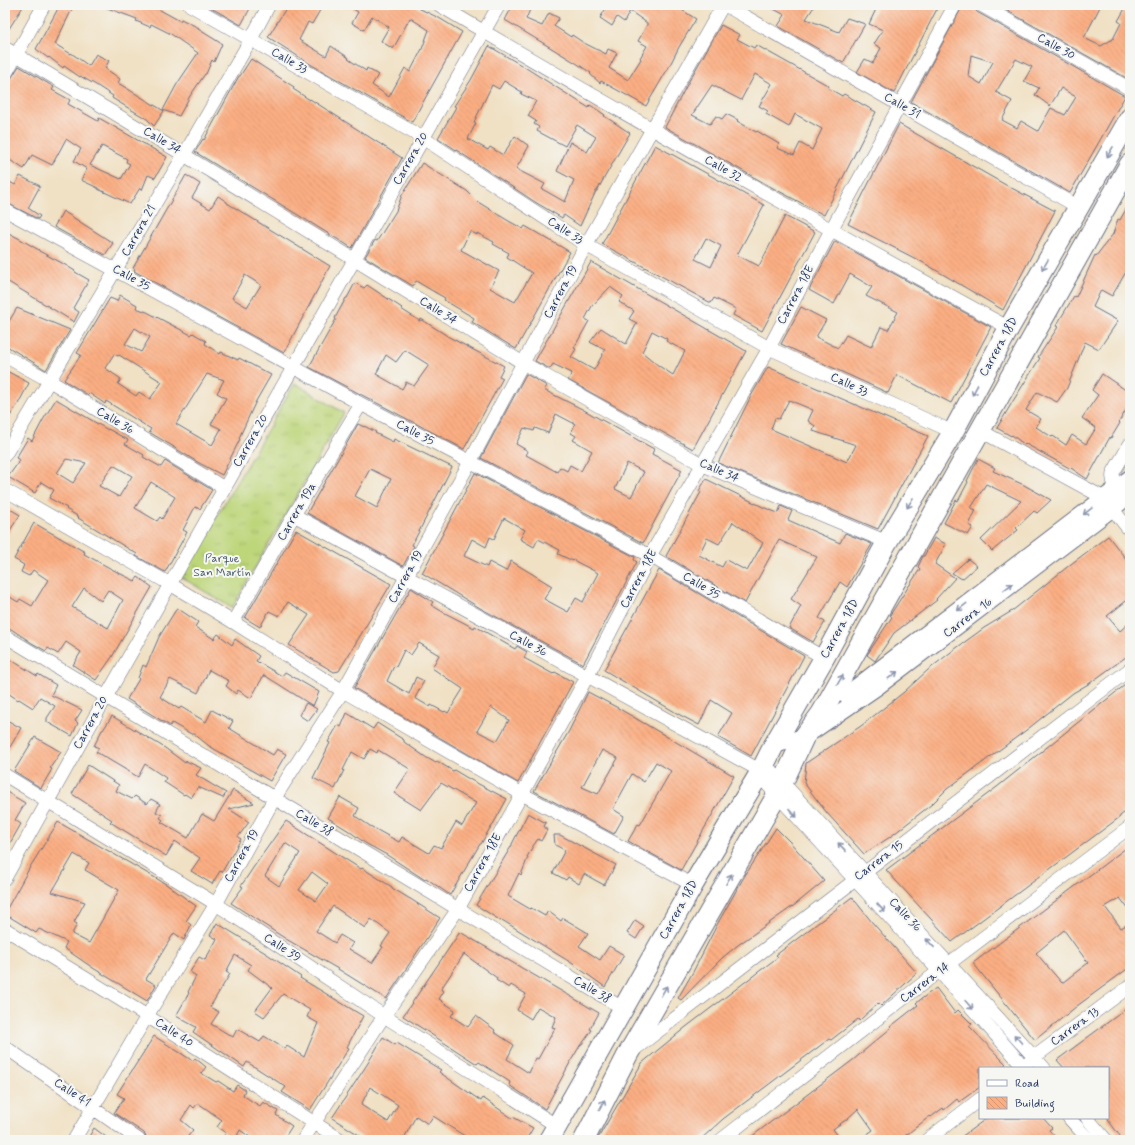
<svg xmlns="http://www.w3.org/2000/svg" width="1135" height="1145" font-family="Mynerve,sans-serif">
<defs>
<pattern id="grass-tufts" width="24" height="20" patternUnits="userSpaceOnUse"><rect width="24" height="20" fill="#bed67a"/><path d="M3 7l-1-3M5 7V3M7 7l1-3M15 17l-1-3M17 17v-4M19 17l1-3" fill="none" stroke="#a3b86c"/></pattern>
<pattern id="building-back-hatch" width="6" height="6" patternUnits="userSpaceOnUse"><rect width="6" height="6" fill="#fbae82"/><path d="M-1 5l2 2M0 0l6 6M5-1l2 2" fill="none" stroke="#d79673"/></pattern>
</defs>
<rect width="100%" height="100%" fill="#f6f6f2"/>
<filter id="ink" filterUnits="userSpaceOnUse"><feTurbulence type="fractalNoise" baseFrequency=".025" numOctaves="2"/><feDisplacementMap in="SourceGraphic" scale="8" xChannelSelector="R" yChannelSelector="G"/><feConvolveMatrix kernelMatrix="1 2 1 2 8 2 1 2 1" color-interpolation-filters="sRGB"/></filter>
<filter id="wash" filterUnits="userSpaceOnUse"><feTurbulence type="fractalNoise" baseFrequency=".012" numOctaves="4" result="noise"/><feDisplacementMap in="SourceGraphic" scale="16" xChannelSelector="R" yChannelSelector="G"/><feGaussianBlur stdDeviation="0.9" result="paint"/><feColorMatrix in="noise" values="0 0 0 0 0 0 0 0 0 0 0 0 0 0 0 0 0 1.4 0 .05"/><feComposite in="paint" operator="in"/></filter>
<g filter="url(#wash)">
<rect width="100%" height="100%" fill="#f0e1c4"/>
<path fill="url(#grass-tufts)" stroke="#6c826c" d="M295,383L344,413L232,608L181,577Z"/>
<g id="blocks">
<path fill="url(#building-back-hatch)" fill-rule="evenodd" d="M9,5H24L5,35V13Z
M60,5H74L55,44L71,54V53L89,66L96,54L109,61L105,68L120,79L118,83L164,111L154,126L147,119L125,106L112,98L113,96L96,85L80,76V77L64,66L63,68L49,57L48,58L36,49Z
M102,5H151L180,21L181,19L199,28L198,29L222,44L214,62L212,60L206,74H205L190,96L179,116L163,110L177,84L198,53L171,34L151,24L150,27L136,21L137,19L102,6Z
M206,5H252L241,25Z
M288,5H322L319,12L312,24L308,22L299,40L326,56L331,46L349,58L348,59L366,71L367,68L378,75L372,85L389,97L405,68L410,72L422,49L429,30L410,18L393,49L381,41L389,27L372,16L364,30L352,23L358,12L347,5H412L439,18L462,32L412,122L310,64L268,37Z
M513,5H532L526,19L542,26L549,13L559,18L554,26L571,37L572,35L584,43L606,54L608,49L617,53L609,68L628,80L641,59L640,58L647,46L638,41L647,25V23L630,11L624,22L617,17L612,26L600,18L608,5H674L696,19L679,47L670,65L646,106L601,81L600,83L590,74L591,73L576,63L505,20Z
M766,5H815L806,19L839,32L847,18L865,24L843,63L778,26L785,15Z
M878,5H939L894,93L857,72L865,59L873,63L881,48L874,44L883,30L869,24Z
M963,5H973L974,9L977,12L1125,96L1070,193L911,102ZM971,55L993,62L981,84L968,76ZM1016,59L1032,67L1024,81L1039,88L1035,95L1050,106L1061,88L1076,97L1065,115L1051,108L1038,131L1021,121L1017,128L1002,120L1012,101L996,92Z
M997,5H1101L1084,38L1101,46L1113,39L1121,23L1118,21L1127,5H1130V80Z
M721,25L740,35L737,39L754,48L756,45L829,86L828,88L842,96L844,94L876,112L824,215L773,188L665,127L689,81ZM755,74L772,84L759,106L768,111L766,114L789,127L795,114L822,129L812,150L800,143L794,155L777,148L779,144L757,131L756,132L737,121L738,120L726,114L722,119L716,116L710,124L692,115L712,85L741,100Z
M489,46L526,68L589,108L590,105L605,115L604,116L612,121L630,133L603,180L597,191H596L580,226L564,215L562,218L535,202L438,138L456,107L454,106L471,80ZM504,81L522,92L521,94L536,101L528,116L536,121L534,124L539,127L537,131L565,146L577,125L596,137L587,152L570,142L557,171L574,180L565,202L542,189L545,184L516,169L529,146L515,136L503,155L490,147L488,150L468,139L476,123L474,122L492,85L499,89Z
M251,59L294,87L293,89L310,100V99L402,158L352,248L195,152L203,139L204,140L239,76H240Z
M19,66L54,87L52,90L70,100L68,104L98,121L99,118L167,157L155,178L148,175L142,190L140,188L130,204L98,189V188L81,180L87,169L74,161L81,149L66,139L52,165L32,155L24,169L5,157V88ZM102,146L127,159L126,162L130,164L121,179L90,165Z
M899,124L1004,184L1055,211L1003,310L924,263L848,224Z
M655,145L764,205L737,255L759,266L785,216L815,232L762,331L733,315L736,309L714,298L711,303L602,244ZM706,238L721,246L711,267L695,259Z
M422,163L467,191L478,202L507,220L523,229L525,226L570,252L516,349L472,322L474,318L444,300L445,298L431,290L416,281L413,286L365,257L375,240L377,241L396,211L402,195ZM470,231L477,235V233L494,242L493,244L509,253L507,257L532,273L515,302L490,288L499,271L461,250Z
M186,175L200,184L192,198L210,209L218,196L227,202V203L330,266L284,353L134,271L135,269L133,268ZM245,275L261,285L247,307L232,298Z
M20,176L40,186L28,208L40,216L38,219L5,202V179L15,185Z
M1130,202V265L1112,296L1101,290L1093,307L1118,321L1099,349L1085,342L1067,388L1057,402L1037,392L1026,410L1041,419L1036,427L1052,437L1053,436L1066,445L1072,435L1086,444L1096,428L1082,418L1098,395L1092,390L1102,374L1130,393V403L1119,422L1120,423L1111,438L1110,437L1087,479L1071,468V469L1026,444L1025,445L1012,435L1011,436L997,428L1013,401L1040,358L1038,357L1058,327L1056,326L1074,296L1076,297L1095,255L1096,256L1113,234L1118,219L1120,220Z
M63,211L113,243L105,255L54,227Z
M5,231L20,239L39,250V251L62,263L75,271V272L89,280L73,308L79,312L74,322L5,280Z
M835,241L991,327L951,403L897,375L888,393L781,344L801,307L826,320L816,337L838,348L846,335L871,347L881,327L888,330L898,312L866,296L872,287L850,274L834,304L809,290Z
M591,262L746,351L693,449L568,380L572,373L553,364L550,369L535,361ZM610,287L623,296L619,302L634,311L629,319L637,323L626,344L601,328L590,342L605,350L594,370L571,357L576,349L574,348L589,321L585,319L592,306ZM652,331L667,339L666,341L685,351L673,375L659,366L642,352Z
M355,283L364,288L367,285L402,308L401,309L420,321L421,319L449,337L504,366L499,376L503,378L464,449L309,367L336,319L335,318L346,298H347ZM405,350L429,365L414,386L406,382L402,389L376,374L386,355L396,362Z
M120,295L137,305L136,308L147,312L191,335L193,333L206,341L205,344L220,354L221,352L238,360L239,358L271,375L256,401L239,438L240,439L222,475L199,463L173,447H174L149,432L151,429L106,401L105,404L89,393L88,395L64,380L81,355L77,353L110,298L117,301ZM135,328L150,337L141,352L125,344ZM114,354L118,356L119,355L162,382L150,399L139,392L136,396L118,384L121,379L105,368ZM207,374L224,380L217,393L226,398L211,424L221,429L212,445L176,424Z
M17,308L70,330L46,370L5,345V328Z
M768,367L928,436L878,529L718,463L751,396ZM789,400L813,410L808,421L815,426L813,431L856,445L847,462L771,429L775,418L779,419Z
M5,370L29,383L18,404L5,423Z
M526,374L547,386L544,390L582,409L654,449L652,454L682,470L643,543L481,458ZM556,414L575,424L571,433L576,436L573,440L592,451L581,471L570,465L567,471L560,467L557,472L526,455L528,451L516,444L524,428L534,431L535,428L548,433ZM627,463L644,472L631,497L615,489Z
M56,399L108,430V429L128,440L125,444L144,455L143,457L161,467L165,461L212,490L200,509L195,507L183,530L187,532L165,572L136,556L137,554L78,518L79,517L66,509L67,508L49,498L54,490L41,482L35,493L8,477L20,460L16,458L28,438L32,441L43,420ZM66,459L86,463L73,483L57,473ZM113,465L132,476L119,497L99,486ZM151,482L175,497L162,519L160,517L157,521L135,508Z
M358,424L364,427V426L376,432L375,433L393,442L394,439L452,467L412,545L414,546L403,566L307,513ZM370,469L391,479L377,508L355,496Z
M978,459L995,468L993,471L1024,485L1051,500L1037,513L1034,511L1016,528L1018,530L992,551L981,540L1021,501L986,484L971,508L976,510L969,525L973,527L968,535L944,523L956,500L958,501L968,482L967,481Z
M475,473L635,557L634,560L637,562L583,664L480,608L422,573ZM504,518L525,530L520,539L534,547L538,539L560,550L558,554L573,561V560L598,573L583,602L576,598L568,612L544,599L552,586L511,561L506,571L489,562L487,567L464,556L472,539L486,547L490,537L494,539Z
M706,479L765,508L778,513L781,506L792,511L788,520L840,543L845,533L872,544L847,587L840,582L819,618L825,622L813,642L789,628L801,606L791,599L817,557L779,540L745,603L666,556L701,492L699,491ZM733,522L763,543L747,571L726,560L722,567L699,555L707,538L719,544Z
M5,506L20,515L5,538Z
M34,523L85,552L84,554L119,573L135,581L138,577L152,587L112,657L96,680L73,665L81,652L66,642L58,654L48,648L46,651L32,643L5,625V594L18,602L20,599L32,606L48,580L33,570L29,576L21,572L24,565L14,559ZM84,588L101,601L108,590L123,600L108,628L72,607Z
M296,530L391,584L339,671L334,672L289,645L309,615L288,602L279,616L269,611L260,627L245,618Z
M1108,536L1130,564V598L1107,616L1120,631L1130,622V654L1090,683L1073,693L1029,728L947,789L932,804L890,837L864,854L827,813L804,783L806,763L861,726L904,692L928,670L955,649L984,628L1012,611L1071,564Z
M934,538L946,544L935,564L955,578L936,599L937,600L894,633L875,661L867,655L892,617L890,615L920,569L918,567L923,556H924Z
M968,559L977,566L962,579L952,573Z
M659,570L804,656L751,756L718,737L732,713L711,700L699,725L680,715L604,670Z
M411,588L433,602L431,605L443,612L474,628L475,626L515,649L517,646L527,652L524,658L553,674L555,672L573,682L518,783L354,688ZM419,643L439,655L432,668L463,689L448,713L445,711L444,712L431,705L430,707L415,698L424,681L416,677L409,694L387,681L394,666L396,667L404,650L411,655ZM491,707L509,720L497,741L477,731Z
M177,608L198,622L195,627L214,639L218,634L232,645L235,639L259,656L256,661L282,676L285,672L319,692L313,706L264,675L251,698L238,690L236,694L226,686L229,681L209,670L198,693L170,679L160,697L179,709L181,707L206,722L212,710L233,721L229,728L273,755L277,749L286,754L270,781L209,746L193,733V735L172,723L170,726L127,699L139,679L138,678L143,665L146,667L159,637Z
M5,656L37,676L38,674L56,685L51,695L82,710L75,721L78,723L72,736L47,722V718L55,706L40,697L33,708L19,699L18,700L5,691Z
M1130,681V808L1120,816V817L952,942L886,870L997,787Z
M588,692L618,708L734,776L681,870L628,841L638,824L640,825L671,771L656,762L644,782L632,774L613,809L624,816L614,834L534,791L569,731ZM602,750L618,758L598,794L582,787Z
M306,703L317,709L308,721L299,715Z
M347,713L373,729L377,723L404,740V742L427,758L436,763L437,761L453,771L454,770L469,779L507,799L491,828H490L481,844H480L450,895L426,878L425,880L387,855L365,843L349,831L328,818L340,797L359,808L355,816L370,826L399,842L402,837L429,853L434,845L441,848L456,822L462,826L476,803L441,783L421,810L394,793L410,769L378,750L377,753L370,749L364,759L352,752L343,770H344L335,789L313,778L330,743L328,742L338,725L341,727Z
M112,716L165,748L185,763L186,761L201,768L196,775L226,793L223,798L198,787L191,798L185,794L184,795L164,782L166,778L145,764L138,777L96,752L99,748L94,746L102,730H103Z
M5,719L21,728L5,756Z
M35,737L61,752L50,768L52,769L41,788L14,771Z
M88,765L119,785L116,791L132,799L135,796L147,804L151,799L160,804L156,812L162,815L160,818L163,820L161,822L188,838L202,814L214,821L233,790L254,803L229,809L249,822L238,837L241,839L222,872L220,871L212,884L191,871L200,858L175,841L166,856L110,822L112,820L72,794Z
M5,791L25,803L15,820L21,824L5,852Z
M528,813L546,823L544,826L547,830L541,841L538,839L533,846L527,857H528L521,875L519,873L508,896L530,909L531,908L545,916L548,911L561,921L563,918L588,933L579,946L600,960L609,946L624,955L605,987L570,962L502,920L501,921L476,905L512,845V844Z
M286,821L342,857L361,869L362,868L392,887V888L412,900L440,918L386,999L338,969L286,939L231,903L243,887L241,886L253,868ZM285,843L300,853L279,886L265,876ZM312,872L328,884L316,901L299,890ZM333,906L365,928L371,919L390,933L381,946L383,947L372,963L349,949L353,943L340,935L335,943L316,931Z
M58,822L166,884L196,906L186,921L191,925L184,940L174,933L146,979L156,985L147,1001L93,968L64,948L67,942L39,929L36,933L5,914V912L30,867ZM74,854L89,863L85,870L119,890L89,943L72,934L77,924L74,922L85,902L52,892Z
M776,828L790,842L824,881L796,904L738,945L722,958L681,1000L678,998L693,972L719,921L744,877Z
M554,835H560L616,865L604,885L584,874L579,884L568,877L566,880L553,873L565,850L555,845Z
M1130,845V911L1120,898L1105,907L1121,928L1130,923V967L1077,1006L1035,1040L973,963ZM1064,930L1088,963L1062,983L1036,953Z
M852,897L871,921L917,973L881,1006L878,1003L859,1021L858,1019L831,1040L829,1039L723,1119L700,1140H597L642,1063L686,1027L778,957L776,955Z
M635,920L644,926L636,939L627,933Z
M217,923L267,954L301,977L300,978L363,1016L347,1047L349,1048L310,1110L282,1092L286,1087L247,1062L244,1067L193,1032L196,1027L176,1016L189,993L188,992L196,976L190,972L199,957L205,960L217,939L210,935ZM235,955L251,965L248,970L272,988L255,1011L264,1017L283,994L310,1010L307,1017L318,1023L304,1057L287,1046L285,1049L264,1036L260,1042L237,1029L233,1037L211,1024L219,1012L210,1007L230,974L226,972Z
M460,932L599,1013L590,1029L592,1030L582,1044H581L572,1059L545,1109L509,1085L510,1082L479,1062L477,1064L403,1016ZM464,954L497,978L496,980L509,988L511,985L526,994L517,1010L531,1019L538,1007L556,1017L552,1027L555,1028L538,1059L536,1058L529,1073L507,1059L514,1045L494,1032L495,1030L476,1016L468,1027L451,1016L455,1010L439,999L444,991L441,989Z
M936,988L955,1013L958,1010L972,1024L969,1026L1006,1064L1000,1068H980V1087L959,1102L957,1099L944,1110L943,1108L931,1117L930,1116L900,1140H859L873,1130L858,1109L847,1119L833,1129L841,1140H747L853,1060L891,1028L890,1027L918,1005L916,1003Z
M1130,1006V1136L1123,1140L1108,1120V1068H1064L1057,1060Z
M154,1036L193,1061L195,1058L206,1067L201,1073L216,1082L218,1081L233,1091L237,1085L245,1090L243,1095L250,1100L260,1106L263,1102L278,1111L276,1115L292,1126L283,1140H254L240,1130L235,1140H221L226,1133L217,1127L222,1120L198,1103L194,1108L191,1105L181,1120L193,1130L185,1140H147L144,1133L114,1113L124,1098L117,1094Z
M383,1037L395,1045L397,1043L441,1070L439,1072L481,1101L483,1098L512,1118L513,1117L533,1128L526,1140H471L433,1116L428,1124L416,1116L403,1140H367L332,1118L368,1063ZM370,1087L398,1105L388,1122L361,1105Z
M987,1118H1043L1052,1128L1049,1130L1058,1140H957Z
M94,1128L110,1140H87Z"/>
</g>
</g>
<g filter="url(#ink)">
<use href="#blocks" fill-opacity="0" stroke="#666d82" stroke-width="1"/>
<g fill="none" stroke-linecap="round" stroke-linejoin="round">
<defs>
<path id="minor" d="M190,5L423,138L586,245L769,348L953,432
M439,5C627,117 818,223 1009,328
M725,5L1078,207
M981,5L1130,89
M5,48L184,155L523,363L703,465L887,542
M5,75L44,5
M5,210L361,404L650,556L824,658
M5,356L50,381L224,488
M981,431L1104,498L1130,531
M5,455L184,155L251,39L269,5
M5,490L170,584L233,622L343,691L522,794L693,885
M1123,496C1117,489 1111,483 1113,473L1130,444
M294,515L761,771L773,772L1044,1068
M233,622L294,515L361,404
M5,636L624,1009
M761,771L766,783L939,971L1025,1068
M5,775L216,904L384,1016L557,1126
M5,878L106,697L499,5
M5,929L147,1016L341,1140
M5,1047L139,1140
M635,1049L1130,669
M1029,1061L1130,986
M1069,1118L1089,1140
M1087,1118L1106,1140
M74,1140L147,1016L216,904L274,799L343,691L470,462L586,245L723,5
M303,1140L384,1016L458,909L587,677L650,556L769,348L831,230L955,5
M721,1140L939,971L1130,827
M927,1140L980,1099"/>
<path id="tertiary" d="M846,695L1130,478
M774,745L804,737L877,687L1130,495"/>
<path id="primary" d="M549,1140L693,885L761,771L774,745L824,658L887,542L953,432L1009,328L1130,118
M584,1140L628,1054L777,795L804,737L821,714L845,671L1130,164"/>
</defs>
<use href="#minor" stroke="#666d82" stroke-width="14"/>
<use href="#tertiary" stroke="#666d82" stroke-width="18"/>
<use href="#primary" stroke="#666d82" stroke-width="22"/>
<use href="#minor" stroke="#fff" stroke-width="13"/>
<use href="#tertiary" stroke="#fff" stroke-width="16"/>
<use href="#primary" stroke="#fff" stroke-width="20"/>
</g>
<defs><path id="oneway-shaft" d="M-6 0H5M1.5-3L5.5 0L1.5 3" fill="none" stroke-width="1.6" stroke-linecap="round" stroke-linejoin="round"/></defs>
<g stroke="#8d97ae">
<use href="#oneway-shaft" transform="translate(1110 152) rotate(120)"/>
<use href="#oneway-shaft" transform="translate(1045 265) rotate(120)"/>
<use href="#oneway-shaft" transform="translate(975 390) rotate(118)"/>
<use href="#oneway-shaft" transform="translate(910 503) rotate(121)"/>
<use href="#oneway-shaft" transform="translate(1088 511) rotate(142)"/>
<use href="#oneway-shaft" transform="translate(1008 587) rotate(-37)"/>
<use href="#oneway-shaft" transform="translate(962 607) rotate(142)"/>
<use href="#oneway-shaft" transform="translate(893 675) rotate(-37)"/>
<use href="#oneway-shaft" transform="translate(840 680) rotate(-60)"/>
<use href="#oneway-shaft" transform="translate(793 813) rotate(47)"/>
<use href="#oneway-shaft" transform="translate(842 847) rotate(-133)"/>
<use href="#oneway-shaft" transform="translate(729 879) rotate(-60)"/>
<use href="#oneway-shaft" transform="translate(881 908) rotate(47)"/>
<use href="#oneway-shaft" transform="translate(930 943) rotate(-133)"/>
<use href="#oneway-shaft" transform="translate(664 991) rotate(-60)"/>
<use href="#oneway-shaft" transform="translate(969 1005) rotate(48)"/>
<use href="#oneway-shaft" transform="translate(1018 1039) rotate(-132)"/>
<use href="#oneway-shaft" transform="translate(602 1105) rotate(-63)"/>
</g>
</g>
<g text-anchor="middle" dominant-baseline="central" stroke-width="4" stroke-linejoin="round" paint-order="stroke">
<g font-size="12" fill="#1b2f5e" stroke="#f6f6f2">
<text transform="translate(1056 47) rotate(29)">Calle 30</text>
<text transform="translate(289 61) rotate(30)">Calle 33</text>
<text transform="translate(902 106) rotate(30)">Calle 31</text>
<text transform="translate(162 141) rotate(31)">Calle 34</text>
<text transform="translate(411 159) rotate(-60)">Carrera 20</text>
<text transform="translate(723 169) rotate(30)">Calle 32</text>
<text transform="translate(139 231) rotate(-60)">Carrera 21</text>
<text transform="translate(565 231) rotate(33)">Calle 33</text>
<text transform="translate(131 278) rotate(29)">Calle 35</text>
<text transform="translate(561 292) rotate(-62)">Carrera 19</text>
<text transform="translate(796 295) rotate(-62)">Carrera 18E</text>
<text transform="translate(438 311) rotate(32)">Calle 34</text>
<text transform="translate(999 347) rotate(-61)">Carrera 18D</text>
<text transform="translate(849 385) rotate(25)">Calle 33</text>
<text transform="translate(115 421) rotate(31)">Calle 36</text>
<text transform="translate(415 433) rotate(28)">Calle 35</text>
<text transform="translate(251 441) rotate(-60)">Carrera 20</text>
<text transform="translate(719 471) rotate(24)">Calle 34</text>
<text transform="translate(297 512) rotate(-60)">Carrera 19a</text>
<text transform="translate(406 577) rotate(-61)">Carrera 19</text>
<text transform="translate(639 579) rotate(-62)">Carrera 18E</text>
<text transform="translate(701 586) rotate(31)">Calle 35</text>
<text transform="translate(968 618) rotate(-37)">Carrera 16</text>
<text transform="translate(840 629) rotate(-61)">Carrera 18D</text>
<text transform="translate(528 644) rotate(29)">Calle 36</text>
<text transform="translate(91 723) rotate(-61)">Carrera 20</text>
<text transform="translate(314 823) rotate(31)">Calle 38</text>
<text transform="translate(242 856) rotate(-61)">Carrera 19</text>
<text transform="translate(879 861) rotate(-37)">Carrera 15</text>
<text transform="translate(483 863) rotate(-61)">Carrera 18E</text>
<text transform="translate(679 910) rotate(-61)">Carrera 18D</text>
<text transform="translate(905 915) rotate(47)">Calle 36</text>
<text transform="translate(282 948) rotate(33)">Calle 39</text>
<text transform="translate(925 983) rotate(-37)">Carrera 14</text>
<text transform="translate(592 990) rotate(31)">Calle 38</text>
<text transform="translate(1075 1027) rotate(-36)">Carrera 13</text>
<text transform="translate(174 1033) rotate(33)">Calle 40</text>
<text transform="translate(72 1093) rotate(34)">Calle 41</text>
</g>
<g font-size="12" fill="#445965" stroke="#f6f6f2">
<text x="222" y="559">Parque<tspan x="222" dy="14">San Martín</tspan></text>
</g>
</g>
<rect width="1135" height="1145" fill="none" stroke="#f6f6f2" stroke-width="20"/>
<rect x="979" y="1067" width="130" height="52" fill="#f6f6f2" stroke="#9ea6b7"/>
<rect x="987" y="1080" width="20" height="6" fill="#ffffff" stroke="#9ea6b7"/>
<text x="1015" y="1087" font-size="12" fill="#1b2f5e">Road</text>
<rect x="987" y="1097" width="20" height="12" fill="url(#building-back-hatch)" stroke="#9ea6b7"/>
<text x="1015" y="1107" font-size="12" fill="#1b2f5e">Building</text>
</svg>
